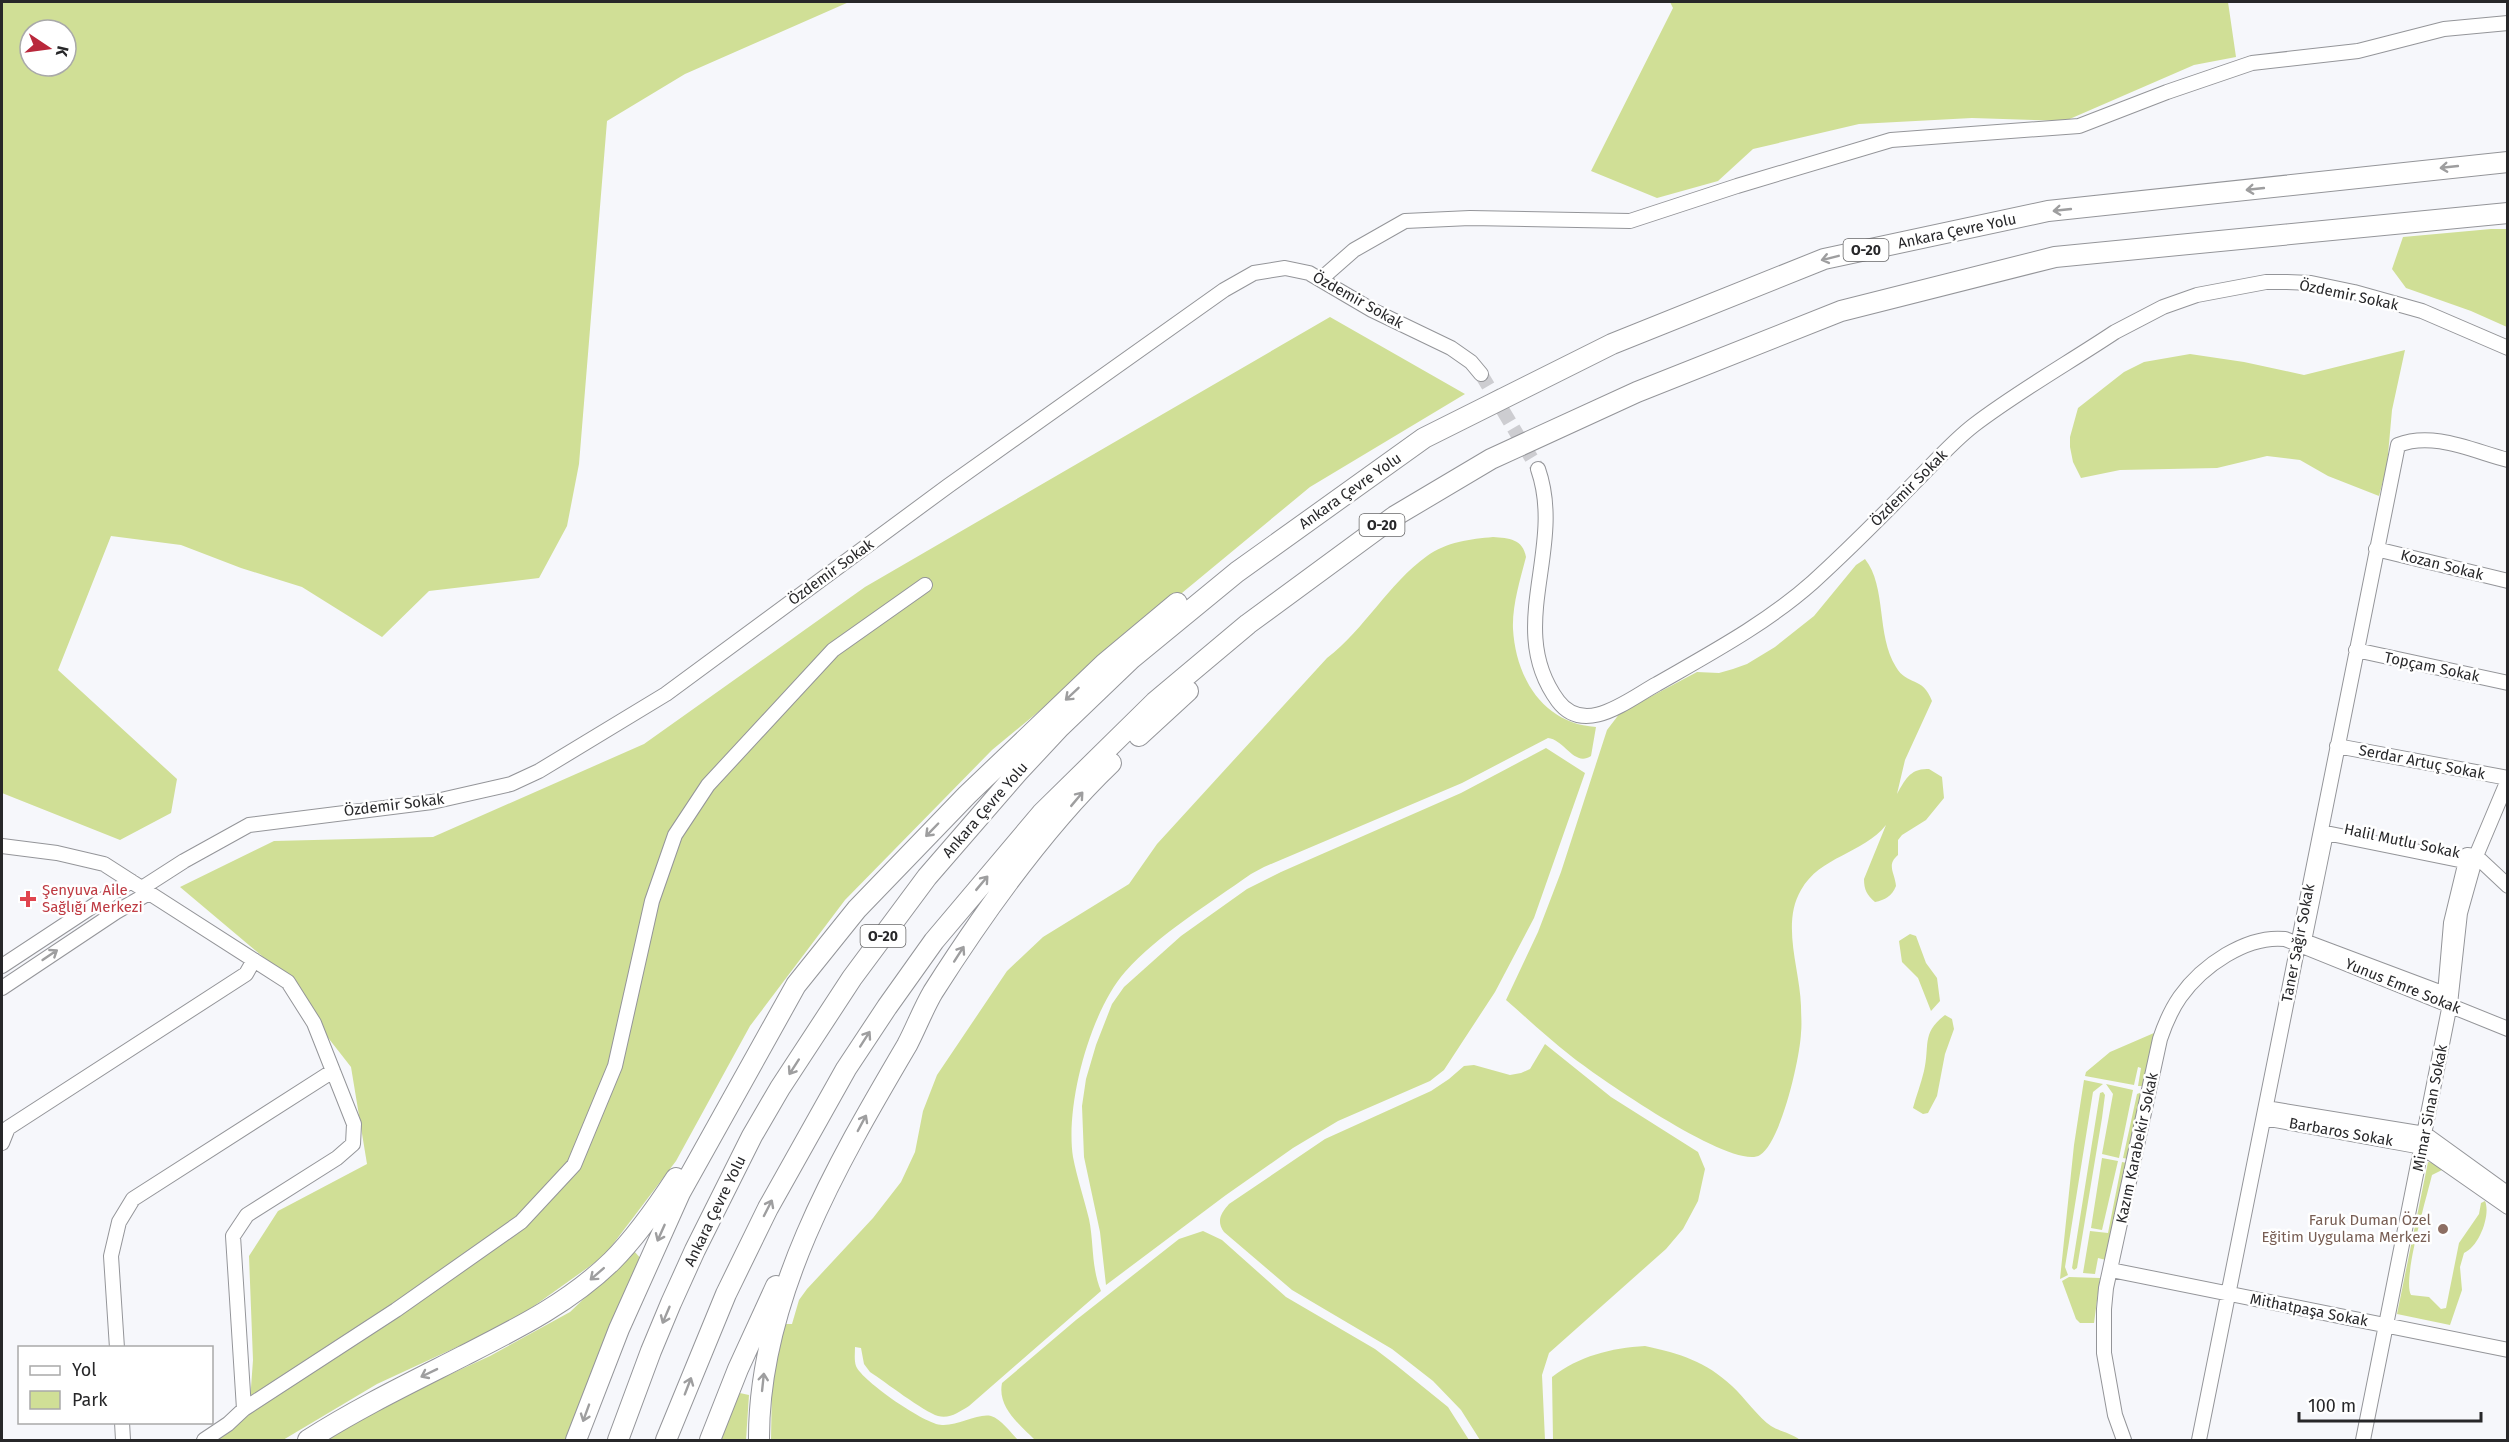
<svg xmlns="http://www.w3.org/2000/svg" width="2509" height="1442" font-family="'Fira Sans',sans-serif">
<rect width="100%" height="100%" fill="#f6f7fb"/>
<path fill="#d0df96" fill-rule="evenodd" d="M2,2H849L685,74L607,121L579,464L567,526L539,578L429,591L382,637L302,587L241,568L181,545L111,536L58,670L177,779L171,813L120,840L2,793ZM30,30H66V66H30Z
M1670,2H2228L2236,57L2194,65L2065,121L1972,118L1859,124L1753,149L1718,181L1657,198L1591,171L1673,8Z
M2491,229H2507V327L2471,311L2406,288L2392,269L2403,237Z
M1330,317L1465,394L1310,487L992,750L845,900L750,1026L676,1161L604,1256L513,1321L377,1384L283,1440H215L249,1415L253,1360L249,1256L278,1211L367,1164L351,1067L268,961L180,887L274,841L433,837L644,744L865,587Z
M2405,350L2392,410L2387,466L2379,496L2328,476L2300,460L2267,456L2217,468L2120,470L2081,478L2073,462L2070,447V437L2078,408L2124,372L2144,362L2190,354L2244,362L2304,375Z
M1493,537C1509,538 1523,539 1526,557C1520,580 1512,606 1513,629C1516,679 1544,724 1596,727L1591,756C1574,767 1565,740 1548,738L1462,783L1264,867L1251,874C1209,904 1160,933 1125,972C1090,1012 1065,1105 1073,1157C1077,1178 1084,1198 1089,1219C1094,1243 1091,1267 1101,1291L969,1406C959,1412 950,1419 938,1416C924,1412 884,1381 870,1372L864,1364L861,1348L855,1347C855,1353 854,1360 856,1366C862,1381 926,1425 942,1425C958,1426 978,1413 991,1416C1001,1419 1011,1433 1018,1440H771L772,1381L781,1324H792L799,1300L807,1289L873,1218L901,1182L915,1152L923,1111L937,1075L1007,971L1043,937L1129,884L1157,844L1327,658C1365,629 1388,584 1427,556C1446,542 1471,539 1493,537Z
M1865,559C1887,587 1876,635 1896,667C1907,686 1923,676 1932,701L1905,760L1897,794C1905,780 1910,768 1929,769L1942,777L1944,798L1926,820L1902,835L1898,840V855C1886,865 1895,873 1896,886C1892,896 1885,900 1875,902C1867,895 1864,890 1864,879L1886,825C1863,854 1820,856 1801,890C1781,924 1800,969 1801,1006C1801,1015 1802,1024 1801,1033C1800,1058 1781,1142 1760,1155C1734,1172 1596,1076 1571,1056C1549,1039 1528,1019 1506,1000L1538,932L1561,872L1607,730L1620,713L1697,672L1719,673L1733,669L1747,664L1775,647L1814,616L1856,565Z
M1546,748L1585,773L1534,918L1495,992L1444,1070L1430,1081L1338,1121L1293,1148L1226,1195L1106,1285L1100,1232L1084,1157L1082,1106L1086,1079L1096,1045L1112,1004L1124,987L1181,936L1247,889L1281,872L1461,793Z
M1910,934L1916,936L1926,963L1937,978L1940,1001L1931,1011L1918,978L1902,962L1899,941Z
M1945,1015L1952,1019L1954,1029L1945,1054L1937,1096L1928,1113L1923,1114L1913,1108C1916,1096 1921,1084 1924,1071C1930,1046 1921,1033 1945,1015Z
M2154,1033L2143,1086H2138L2141,1068L2138,1067L2134,1085L2085,1076L2086,1072L2110,1052Z
M1545,1044L1611,1097L1698,1152L1705,1169L1698,1201L1683,1229L1666,1249L1549,1353L1542,1375L1545,1440H1480L1461,1410L1433,1381L1392,1349L1292,1290L1224,1232C1216,1221 1221,1213 1229,1204L1325,1139L1431,1091L1449,1079L1464,1066L1474,1065L1510,1075L1521,1073L1530,1069Z
M2084,1080L2103,1084L2093,1092L2065,1267L2068,1275L2060,1279L2074,1145Z
M2106,1084L2133,1090L2119,1158L2102,1154L2113,1094Z
M2103,1092L2105,1095L2102,1118L2077,1268L2074,1270L2072,1268L2100,1093Z
M2142,1092L2128,1159L2123,1158L2137,1094Z
M2102,1158L2118,1161L2102,1230L2091,1228Z
M2122,1162L2127,1163L2106,1260L2098,1258L2095,1274L2083,1273L2090,1231L2108,1233Z
M2428,1162L2444,1164V1169L2432,1175C2427,1196 2402,1280 2411,1295L2429,1297L2441,1309L2446,1308L2459,1243L2479,1214L2481,1203L2485,1201C2491,1215 2479,1247 2464,1253L2460,1267L2462,1290L2450,1325L2397,1314Z
M1203,1231L1222,1240L1286,1297L1375,1349L1396,1365L1448,1407L1469,1440H1035C1020,1425 997,1407 1002,1383L1076,1320L1179,1239Z
M634,1251L642,1260L574,1440H324L403,1396L490,1356L570,1312Z
M2069,1277L2100,1278L2094,1323H2080L2076,1319L2062,1281Z
M1645,1346C1681,1354 1705,1361 1732,1386C1744,1397 1759,1418 1771,1426C1781,1432 1791,1433 1800,1440H1553L1552,1377C1579,1356 1611,1348 1645,1346Z
M735,1392L749,1395L746,1440H717Z"/>
<g fill="none" stroke-linecap="round" stroke-linejoin="round">
<path stroke="#cdcdd1" stroke-width="14" stroke-dasharray="14 7" stroke-linecap="butt" d="M1481,374L1538,469"/>
<defs>
<path id="minor" d="M1321,279L1354,250L1405,221L1470,218L1630,221L1737,186L1891,140L2079,126L2167,92L2252,63L2358,51L2444,29L2508,23
M1538,469C1566,549 1504,628 1558,701C1585,737 1629,699 1657,684C1711,653 1767,623 1813,582C1848,550 1881,517 1914,483C1934,463 1952,442 1974,425C2017,392 2070,362 2115,332L2163,307L2197,295L2266,282H2287L2311,283L2354,292L2422,311L2508,348
M2376,549L2508,581
M2356,650L2508,683
M2337,746L2508,778
M2326,833L2464,861L2465,865L2451,923L2445,994L2304,941Z
M2,846L57,853L104,864L288,982L314,1023L354,1124L353,1144L337,1158L247,1215L233,1236L244,1409
M2467,855L2476,856L2508,886
M142,888L184,861L249,825L432,802L511,784L539,771L666,694L948,486L1224,290L1254,273L1285,268L1309,273L1372,310L1451,348L1471,362L1481,374
M2,966L131,881
M2,988L116,912L149,893
M2266,1108L2425,1134L2508,1194
M2264,1118L2422,1147L2508,1207
M2,1143L8,1128L246,974L254,960
M2111,1270L2508,1350
M117,1348L111,1256L119,1222L133,1199L333,1071
M122,1422L123,1440
M204,1440L228,1424L244,1409L396,1310L521,1222L574,1165L615,1066L652,901L675,835L708,785L833,650L925,585
M2124,1440L2115,1415L2104,1353V1309L2106,1288L2160,1039C2165,1024 2171,1010 2180,997C2202,966 2246,935 2285,939L2508,1029
M2199,1440L2398,445C2433,431 2473,451 2508,460
M2363,1440L2450,1004L2460,913L2476,856L2508,780"/>
<path id="highway" d="M1139,736L1188,691
M308,1440C358,1408 410,1383 463,1356C516,1329 569,1303 612,1261C637,1236 657,1207 676,1178
M576,1440L619,1329L680,1193L796,985L857,909L967,795L1104,664L1177,603
M618,1440L651,1351L671,1303L695,1250L752,1136L780,1088L852,978L927,877L1018,772L1060,727L1131,659L1237,572L1424,438L1612,344L1824,259L2048,211L2508,162
M666,1440L726,1294L768,1208L846,1069L887,1007L934,941L1042,813L1155,702L1248,624L1395,516L1491,459L1637,392L1841,311L2055,257L2508,213
M710,1440L738,1369L776,1286
M759,1440C758,1299 837,1164 907,1045C916,1028 923,1009 933,992C982,915 1045,826 1111,763"/>
</defs>
<use href="#minor" stroke="#949599" stroke-width="16"/>
<use href="#highway" stroke="#949599" stroke-width="22"/>
<use href="#minor" stroke="#fff" stroke-width="14"/>
<use href="#highway" stroke="#fff" stroke-width="20"/>
</g>
<defs><path id="oneway-shaft" d="M-6 0H5M1.5-3L5.5 0L1.5 3" fill="none" stroke-width="1.6" stroke-linecap="round" stroke-linejoin="round" transform="scale(1.5)"/></defs>
<g stroke="#9e9e9f">
<use href="#oneway-shaft" transform="translate(2449 167) rotate(174)"/>
<use href="#oneway-shaft" transform="translate(2255 189) rotate(174)"/>
<use href="#oneway-shaft" transform="translate(2062 210) rotate(174)"/>
<use href="#oneway-shaft" transform="translate(1830 258) rotate(166)"/>
<use href="#oneway-shaft" transform="translate(1072 694) rotate(137)"/>
<use href="#oneway-shaft" transform="translate(1077 799) rotate(-50)"/>
<use href="#oneway-shaft" transform="translate(932 830) rotate(134)"/>
<use href="#oneway-shaft" transform="translate(982 883) rotate(-50)"/>
<use href="#oneway-shaft" transform="translate(959 954) rotate(-57)"/>
<use href="#oneway-shaft" transform="translate(50 955) rotate(-34)"/>
<use href="#oneway-shaft" transform="translate(865 1039) rotate(-57)"/>
<use href="#oneway-shaft" transform="translate(794 1067) rotate(123)"/>
<use href="#oneway-shaft" transform="translate(862 1123) rotate(-62)"/>
<use href="#oneway-shaft" transform="translate(768 1208) rotate(-63)"/>
<use href="#oneway-shaft" transform="translate(661 1233) rotate(114)"/>
<use href="#oneway-shaft" transform="translate(597 1274) rotate(139)"/>
<use href="#oneway-shaft" transform="translate(666 1315) rotate(113)"/>
<use href="#oneway-shaft" transform="translate(429 1373) rotate(154)"/>
<use href="#oneway-shaft" transform="translate(763 1382) rotate(-84)"/>
<use href="#oneway-shaft" transform="translate(688 1386) rotate(-69)"/>
<use href="#oneway-shaft" transform="translate(586 1413) rotate(110)"/>
</g>
<path fill="#e0444e" stroke="#fff" stroke-width="2" d="M25 890h6v6h6v6h-6v6h-6v-6h-6v-6h6z"/>
<circle fill="#8d6e63" stroke="#fff" stroke-width="2" cx="2443" cy="1229" r="6"/>
<g text-anchor="middle" dominant-baseline="central" stroke-width="5" stroke-linejoin="round" paint-order="stroke">
<g fill="#fff" stroke="#686869" stroke-width="1.5">
<rect x="1843.5" y="239" width="45" height="22" rx="4.5"/>
<rect x="1359.5" y="514" width="45" height="22" rx="4.5"/>
<rect x="860.5" y="925" width="45" height="22" rx="4.5"/>
</g>
<g font-size="14" font-weight="bold" fill="#272729">
<text x="1866" y="250">O-20</text>
<text x="1382" y="525">O-20</text>
<text x="883" y="936">O-20</text>
</g>
<g font-size="15" fill="#272729" stroke="#fff">
<text transform="translate(1957 231) rotate(-12)">Ankara Çevre Yolu</text>
<text transform="translate(2349 295) rotate(12)">Özdemir Sokak</text>
<text transform="translate(1358 300) rotate(29)">Özdemir Sokak</text>
<text transform="translate(1909 488) rotate(-45)">Özdemir Sokak</text>
<text transform="translate(1350 491) rotate(-35)">Ankara Çevre Yolu</text>
<text transform="translate(2442 565) rotate(14)">Kozan Sokak</text>
<text transform="translate(831 572) rotate(-36)">Özdemir Sokak</text>
<text transform="translate(2432 667) rotate(12)">Topçam Sokak</text>
<text transform="translate(2422 762) rotate(11)">Serdar Artuç Sokak</text>
<text transform="translate(394 805) rotate(-7)">Özdemir Sokak</text>
<text transform="translate(985 810) rotate(-49)">Ankara Çevre Yolu</text>
<text transform="translate(2402 841) rotate(12)">Halil Mutlu Sokak</text>
<text transform="translate(2298 943) rotate(-79)">Taner Sağır Sokak</text>
<text transform="translate(2403 986) rotate(22)">Yunus Emre Sokak</text>
<text transform="translate(2430 1108) rotate(-79)">Mimar Sinan Sokak</text>
<text transform="translate(2341 1132) rotate(10)">Barbaros Sokak</text>
<text transform="translate(2137 1148) rotate(-78)">Kazım Karabekir Sokak</text>
<text transform="translate(715 1211) rotate(-64)">Ankara Çevre Yolu</text>
<text transform="translate(2309 1310) rotate(11)">Mithatpaşa Sokak</text>
</g>
<g font-size="15" fill="#be3a42" stroke="#fff" text-anchor="start">
<text x="42" y="890">Şenyuva Aile<tspan x="42" dy="17">Sağlığı Merkezi</tspan></text>
</g>
<g font-size="15" fill="#785e54" stroke="#fff" text-anchor="end">
<text x="2431" y="1220">Faruk Duman Özel<tspan x="2431" dy="17">Eğitim Uygulama Merkezi</tspan></text>
</g>
</g>
<rect width="2509" height="1442" fill="none" stroke="#272729" stroke-width="6"/>
<rect x="18" y="1346" width="195" height="78" fill="#ffffff" stroke="#a9a9a9" stroke-width="1.5"/>
<rect x="30" y="1366" width="30" height="9" fill="#ffffff" stroke="#a9a9a9" stroke-width="1.5"/>
<text x="72" y="1376" font-size="18" fill="#272729">Yol</text>
<rect x="30" y="1391" width="30" height="18" fill="#d0df96" stroke="#a9a9a9" stroke-width="1.5"/>
<text x="72" y="1406" font-size="18" fill="#272729">Park</text>
<g transform="translate(48 48) rotate(103)"><circle r="28" fill="#ffffff" stroke="#a9a9a9" stroke-width="1.5"/>
<path d="M0-4.5L10 22L0 15L-10 22Z" fill="#b9283b"/>
<text y="-9" font-size="16" font-weight="bold" text-anchor="middle" fill="#272729">K</text>
</g>
<path d="M2299 1412v9h182v-9" fill="none" stroke="#272729" stroke-width="3"/>
<text x="2308" y="1412" font-size="18" fill="#272729" stroke="#ffffff" stroke-width="4.5" paint-order="stroke">100 m</text>
</svg>
